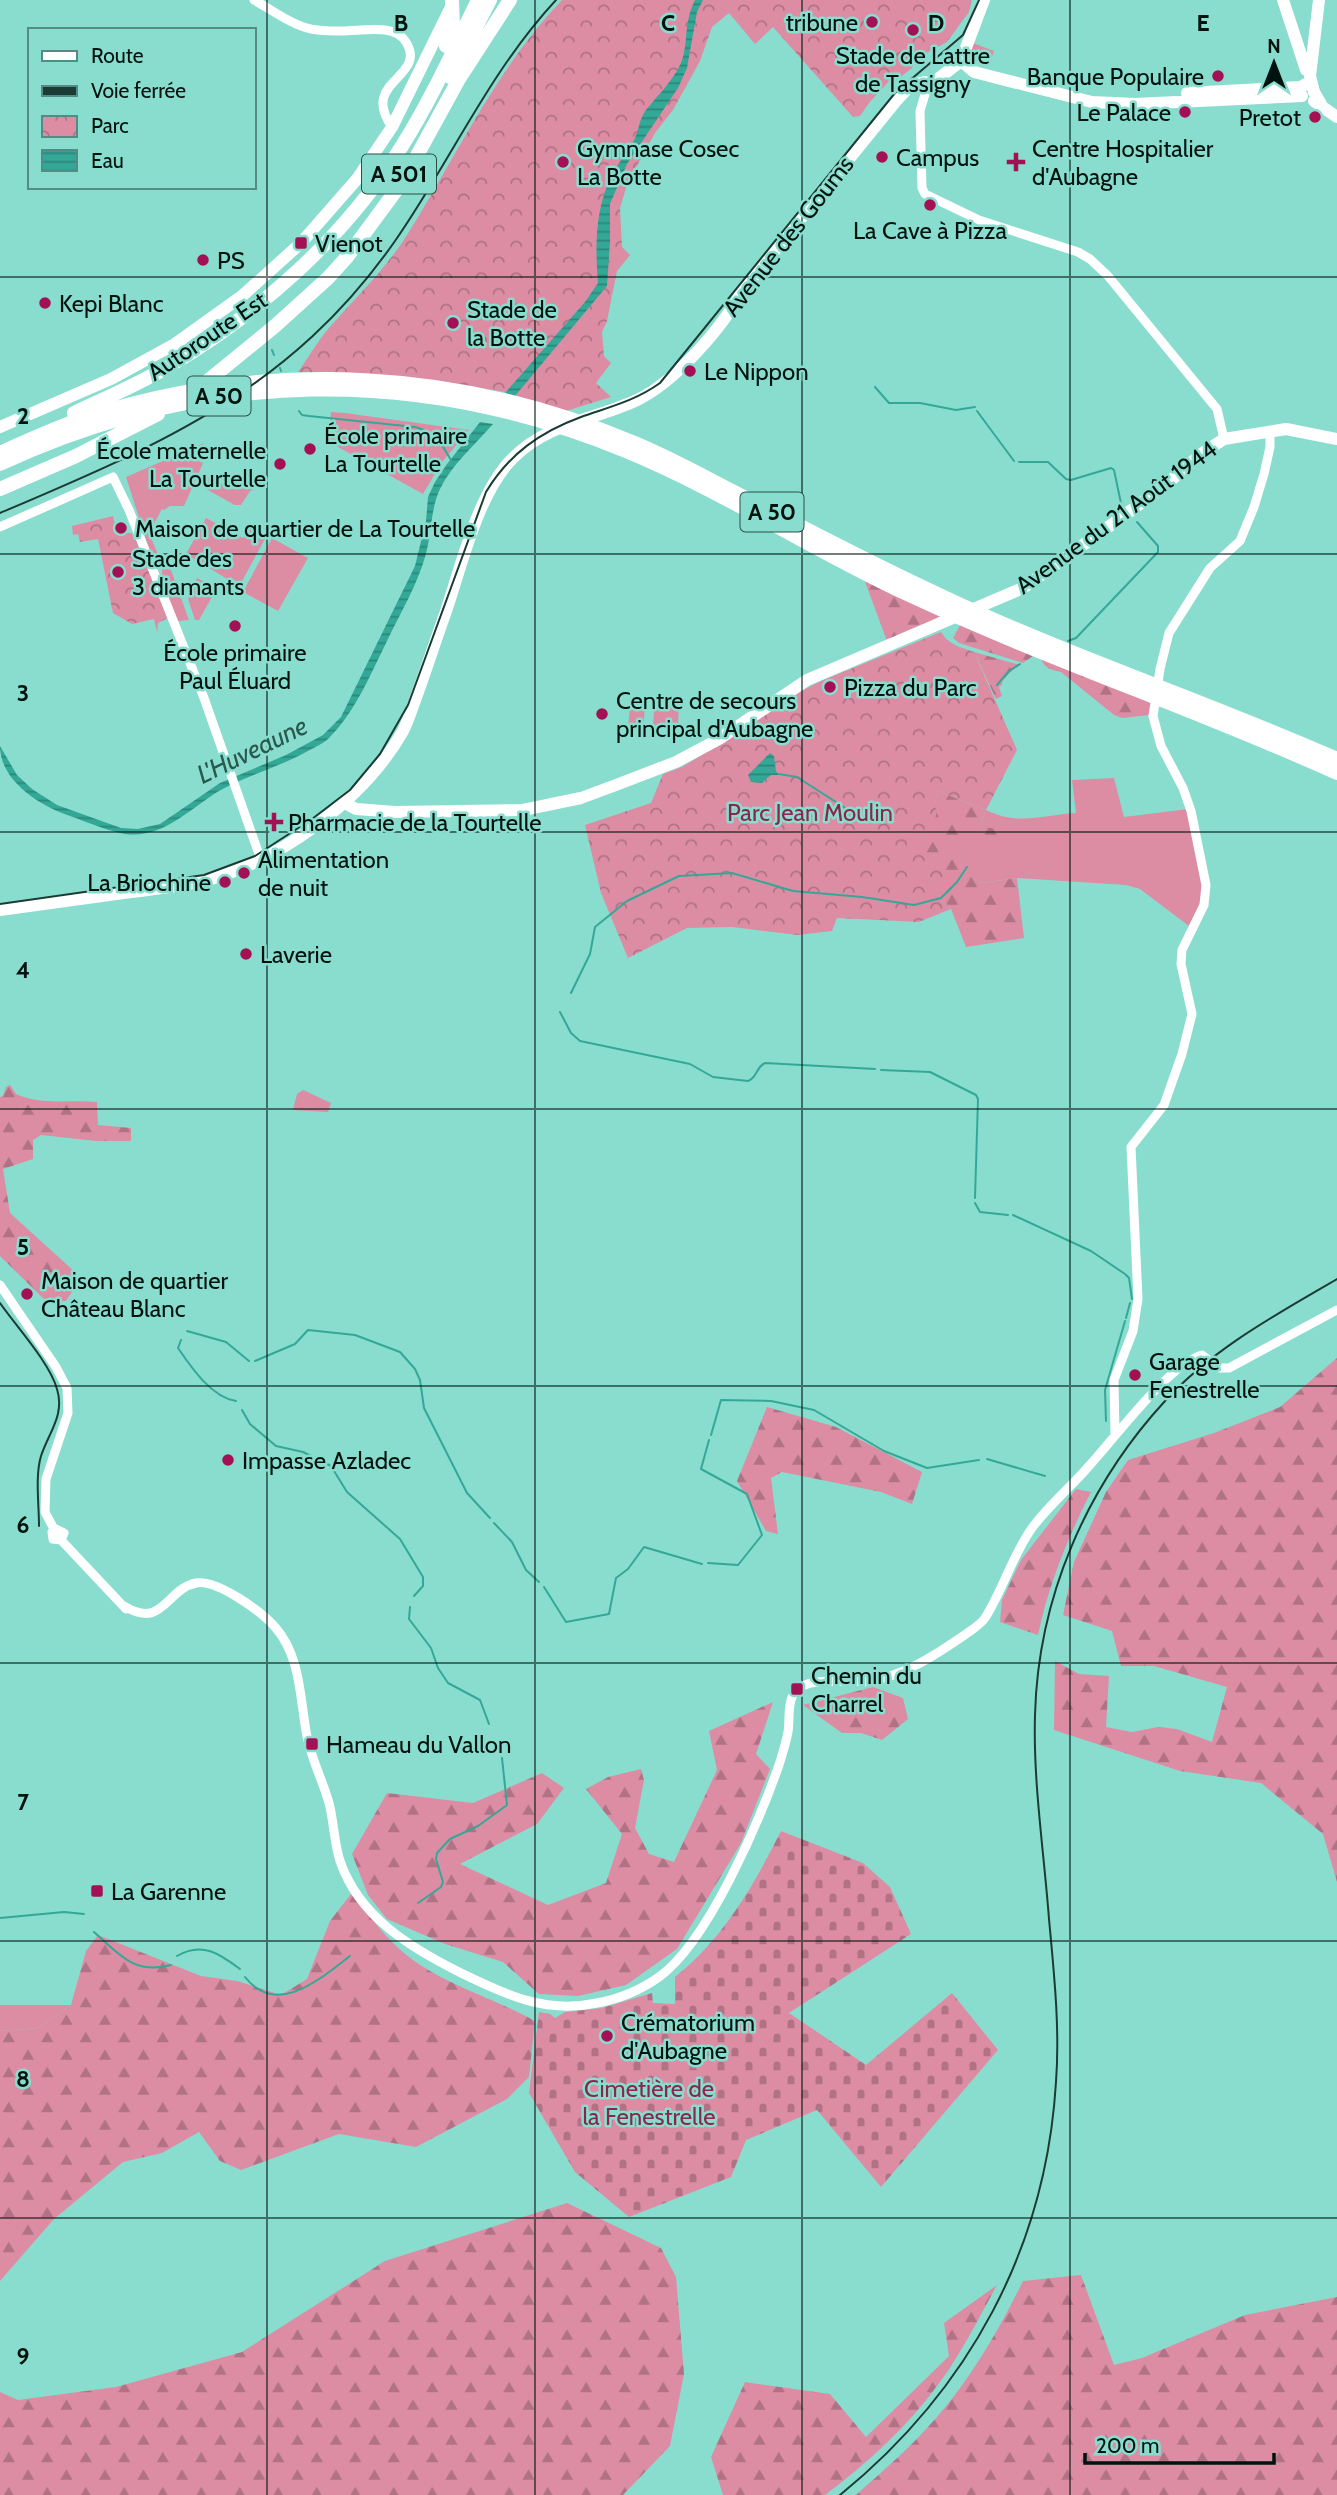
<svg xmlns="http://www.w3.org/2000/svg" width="1337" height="2495" font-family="Cabin,sans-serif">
<defs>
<pattern id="forest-firs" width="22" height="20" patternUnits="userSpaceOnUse" patternTransform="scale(1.75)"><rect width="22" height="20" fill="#dc8da4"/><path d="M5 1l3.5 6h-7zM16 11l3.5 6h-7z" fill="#b07284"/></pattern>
<pattern id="cemetery-stones" width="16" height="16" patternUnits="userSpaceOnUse" patternTransform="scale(1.75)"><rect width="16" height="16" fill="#dc8da4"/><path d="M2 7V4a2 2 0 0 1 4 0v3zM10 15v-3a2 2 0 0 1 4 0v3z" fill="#b07284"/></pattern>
<pattern id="park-crowns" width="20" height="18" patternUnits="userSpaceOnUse" patternTransform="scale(1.75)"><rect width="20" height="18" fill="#dc8da4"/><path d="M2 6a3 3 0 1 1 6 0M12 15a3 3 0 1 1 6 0" fill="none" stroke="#b07284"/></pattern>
<pattern id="water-rules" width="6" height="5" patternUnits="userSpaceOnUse" patternTransform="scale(1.75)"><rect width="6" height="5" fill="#34a897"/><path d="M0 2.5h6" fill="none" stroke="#2a887a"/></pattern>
</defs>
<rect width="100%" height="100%" fill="#89ddce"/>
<path fill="#dc8da4" d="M973,43L994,51L989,65L973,59L970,56Z
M331,412L345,413L469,430L442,462L423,494L329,442Z
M204,443L196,460L203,463L184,506H170L164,510L162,509L149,533L160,559L158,562L153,561L126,477Z
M209,477L232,489L258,487L250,491L241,505H235L204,488Z
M206,518L243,538L249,528L266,537L241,583L230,578L229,580L186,554Z
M272,538L308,558L278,611L243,592Z
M162,568L171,570L189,620L178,621L175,617L162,584Z
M197,578L217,588L199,620H195L188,599Z
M655,695L679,696L678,728L653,726Z
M630,705L645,706L643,730L628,729Z
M1114,778L1124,817L1188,809L1202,888L1199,907L1189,926L1140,889L1126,885L1017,878L981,883L961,870L964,840L980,826L986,810C1019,826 1042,815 1076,813L1072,780Z
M303,1090L331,1103L328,1112L293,1110L297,1094Z
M0,2005H71L38,2028L0,2031Z"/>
<path fill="url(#forest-firs)" d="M864,579L942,615L923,626L887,641Z
M960,625L1033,656L1023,663L959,643L953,638Z
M974,652L1020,665L1009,673L1002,682V685L999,687L1002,696L996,699Z
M1041,659L1152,702L1150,715L1122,718L1114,715L1061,672C1052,670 1044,668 1041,659Z
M938,791L986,810L980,826L1001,830L1002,841L965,840L961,869L981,883L1017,878L1024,938L966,947L951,909L940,899L912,850C922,840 934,829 935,815C936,805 934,801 938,791Z
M10,1085L16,1094C43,1106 69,1099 97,1102L98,1125L131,1128V1141H96L41,1135L33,1140V1159L3,1169L10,1213L75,1272L74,1289L66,1301L47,1302L0,1256V1097L3,1096L6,1087Z
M1337,1358V1882L1323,1834L1261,1783L1180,1771L1054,1730L1055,1661L1079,1674L1109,1676L1106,1727L1132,1732L1158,1727L1177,1729L1212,1742L1227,1687L1154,1666H1121L1112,1631L1063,1615L1074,1562L1106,1492L1128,1460L1214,1433L1280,1407Z
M767,1407L836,1427L922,1472L912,1504L881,1492L782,1472L771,1478L778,1534L766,1531L737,1481Z
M1076,1489L1091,1492C1067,1539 1049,1584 1038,1635L1000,1622L1002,1600L1021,1560Z
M873,1687L903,1698L908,1719L882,1740L861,1733H842L803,1705Z
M773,1702L756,1754L770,1769L741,1843L677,1949L626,1985L578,1996L539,1994L503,1962L445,1944L387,1919L368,1895L352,1854L387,1793L473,1803L542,1773L564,1788L537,1824L460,1864L548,1905L606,1883L622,1834L586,1789L608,1777L641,1769L644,1780L635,1828L649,1854L674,1862L717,1770L709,1731Z
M351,1894C365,1910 378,1928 393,1943C432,1982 489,1995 535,2021L529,2077L507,2099L416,2147L339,2134L241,2170L220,2161L199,2132L162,2153L123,2162L54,2219L0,2281V2031L38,2028L71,2005L86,1951L98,1935L201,1976L237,1981L281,1995L307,1979L330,1921Z
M567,2203L661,2248L676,2277L684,2374L670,2446L623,2495H0V2392L18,2400L116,2387L242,2352L385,2261Z
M1081,2275L1114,2365L1142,2358L1245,2315L1337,2297V2495H856C884,2470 913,2445 937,2417C972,2377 1000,2328 1023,2281Z
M997,2285C979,2318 962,2352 940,2382C908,2426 868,2463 825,2495H723L711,2457L745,2382L830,2394L866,2437L949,2356L944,2323Z"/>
<path fill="url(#cemetery-stones)" d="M781,1831L863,1863L890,1887L911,1934L789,2013L866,2065L952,1993L998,2050L881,2187L817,2110L746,2140L731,2177L629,2217L575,2172L529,2093L539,2012L550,2014L555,2018L565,2012L602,2008L652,1993L653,2003L675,2004V1977C723,1939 754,1885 781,1831Z"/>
<path fill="url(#park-crowns)" d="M562,0H972L969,12L947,42L919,57L912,68L894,82L891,79L869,103L860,116L853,117L773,27L755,44L729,13L712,27L700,61L673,110L655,133L628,182L620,208L622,247L630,255L617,271L607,321L602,332L604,356L611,363L596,383L611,397L566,411L505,392L439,381L376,374L298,372C308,358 317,342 328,329C355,298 385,270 407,235C457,155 496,69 562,0Z
M113,516L117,533H132L134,540H139L168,618L158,623L157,632L154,619L132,624L113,613L98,539L80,542L78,534L73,535L72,526Z
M941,632C949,645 960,647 974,652L1017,750L986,810L938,791C934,801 937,806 936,815C934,829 922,840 913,850L948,872L952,890L940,899L951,909L919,922L837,918L832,931L798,935L732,927L687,928L628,958L601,893L585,825L651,803L663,774L682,767L720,744L778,703L821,681Z"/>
<path fill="url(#water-rules)" d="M695,0H703L697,12L687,68L678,88L627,164L610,204V242L607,286L515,396L505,393L585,302L598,283C595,247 595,210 611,177C617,164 627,153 634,140C639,131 639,119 646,110C658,95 673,81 681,63C689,41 683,24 695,0Z
M480,422L493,424C474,446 452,464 440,489C430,510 432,535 425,557C417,585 401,612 388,639C371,673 356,711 329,738C323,744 313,748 306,752C279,767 245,776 219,791C189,809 160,842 120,833C103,829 87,822 70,816C40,806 0,781 0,746L17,775L32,789L57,805L121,828L138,829L160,824L220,783L286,755L323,735L341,717L415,566L426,521L428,497L435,482L447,464Z
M770,753L774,756L776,771L779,775H771L762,783L751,782L748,775Z"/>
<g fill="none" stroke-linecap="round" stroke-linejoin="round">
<path stroke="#34a897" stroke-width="2" d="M272,350L274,355
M280,368L281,371
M875,387L889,403H920L956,410L975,407
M299,411L302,415L309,416L415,427C435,432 441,443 451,460
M977,411L1014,461
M1019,462H1048L1066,479L1071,480L1111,468L1114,470L1122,508
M1068,641L1076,638L1158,552V546L1137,522
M997,685L1009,671L1020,664
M779,774L797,777L867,822
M571,993L590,954L595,927L627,901L679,876L732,873L793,891L862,897L914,905L941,898L957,882L967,867
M560,1012L571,1033L580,1041L690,1064L713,1077L748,1081C757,1078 756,1067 765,1063L875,1069
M881,1070L930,1072L976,1095L978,1099L975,1198
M975,1203L980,1212L1008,1215
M1013,1215L1091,1251L1125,1274L1129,1278L1132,1299
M1126,1318L1130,1303
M187,1331L226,1342L249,1361
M181,1340L178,1348C191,1367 211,1397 236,1401
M255,1361L295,1344L308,1330L355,1335L400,1352L415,1369L420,1380L424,1408L467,1493L490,1518
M242,1410L250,1424L276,1446L303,1452L331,1466L347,1492L400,1539L423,1577V1586L414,1596
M1106,1421L1105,1390L1125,1321
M711,1435L721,1400L771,1401L814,1410L884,1451L927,1468L979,1460
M987,1459L1045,1476
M494,1523L512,1542L526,1570L539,1582
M708,1563L738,1565L762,1535L747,1494L701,1469L709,1440
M544,1587L566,1622L609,1614L616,1578L628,1569L644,1547L702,1564
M410,1607L409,1619L431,1648L438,1668L448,1683L480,1700L489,1724
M418,1903L441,1887L443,1882L436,1859L437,1853L450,1839L478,1826L507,1805L502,1758
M0,1918L64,1912L84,1914
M94,1932C119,1954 134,1975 171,1965
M177,1956C202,1941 220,1954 240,1969
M245,1977C277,2018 321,1978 350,1956"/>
<path stroke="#fff" stroke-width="9" d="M254,0C271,9 288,23 307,28C317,31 329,31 339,31C359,32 394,22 406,42C428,78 359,80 392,127
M928,84L920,111L922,188L925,194L979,220L1078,252L1090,259L1108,276L1217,409L1224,439
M0,527L113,477L129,510L204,698L261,860
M0,1285L56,1367L67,1388L68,1413L46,1479L45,1512L54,1529
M1115,1435L1114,1380L1133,1331L1138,1299L1131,1147L1164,1105L1182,1054L1192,1014L1181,964L1182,950L1204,905L1206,885L1191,811L1183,788L1161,746L1153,716L1160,669L1169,633L1210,568L1240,541L1254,507L1264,474L1270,447V431
M61,1540L64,1533L56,1529L52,1532L53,1539L61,1540L126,1609
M124,1606C163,1630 166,1589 196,1583C217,1579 262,1612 275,1627C300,1655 300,1696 306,1731C310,1757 322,1778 329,1803C334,1822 334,1843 340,1861C359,1917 411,1948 461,1973C506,1995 546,2014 597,2003C619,1999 642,1989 659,1977C708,1942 759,1822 779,1765C782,1755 786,1743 788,1732C790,1720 787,1702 795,1692C808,1675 848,1684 868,1681C903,1677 937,1654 966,1634C973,1629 980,1625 985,1618C1003,1590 1012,1556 1032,1528C1048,1506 1071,1487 1089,1466C1115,1438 1169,1364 1202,1355L1219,1368H1229L1337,1310"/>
<path stroke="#fff" stroke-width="12" d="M1283,0L1306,70
M1319,0L1310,76L1314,92L1321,104
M961,61L974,72L1092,102L1135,104L1302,96
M925,82L928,84L934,82L961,61L984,0
M1187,93L1301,87L1306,84
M1314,101L1337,117
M0,427L111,379L175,344L242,296L301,243L357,179L392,127L451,7
M345,803L356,809L395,812L523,810L581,798L616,785L676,762L719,739L807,680L1023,588L1129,512L1169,482L1201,454L1224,439L1286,429L1337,439
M0,910C44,904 87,898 131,892C154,889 177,887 199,882C277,864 364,800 403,731C409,719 413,705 418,692C427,667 435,642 444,617C461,569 477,493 513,458C549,422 595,420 637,400C675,382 723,327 742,291L896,101L911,85L925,82"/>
<path stroke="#fff" stroke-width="14" d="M446,46L453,27L452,0
M450,77L490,0
M199,388L275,326L328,278L347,257L403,181L459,79L510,0
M74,413C106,398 139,384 169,366C261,312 345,237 402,146C431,100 454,49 478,0
M0,453C31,439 61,425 93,415C271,359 460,369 632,442C674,459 713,482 754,502C817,535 881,568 946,598C1074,658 1208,702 1337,759
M0,464C205,369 416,365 626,451C723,491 812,550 907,594C1048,660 1196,709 1337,773
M0,489L76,456L158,414"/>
<path stroke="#1b3b35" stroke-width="2" d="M0,904L204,875L255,856L312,819L350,790L380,754L408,705L486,492C509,454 540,432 581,417C609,407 635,401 660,383L895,93L963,35L979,0
M0,1303C16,1326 50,1363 57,1389C65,1415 49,1432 41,1456C35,1476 39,1504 39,1526"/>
<path stroke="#1b3b35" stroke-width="2" d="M0,513C160,445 291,390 395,241C450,162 489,72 556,0
M840,2495C969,2390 1046,2248 1056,2082C1060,2028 1054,1973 1049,1919C1044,1852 1033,1782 1035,1715C1038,1598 1086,1487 1165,1401C1212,1349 1277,1314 1337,1279"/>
</g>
<path fill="none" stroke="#00130f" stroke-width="2" stroke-opacity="0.55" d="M267,0V2495M535,0V2495M802,0V2495M1070,0V2495M0,277H1337M0,554H1337M0,832H1337M0,1109H1337M0,1386H1337M0,1663H1337M0,1941H1337M0,2218H1337"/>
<g fill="#a31053" stroke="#89ddce" stroke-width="2.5">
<circle cx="872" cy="22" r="7"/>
<circle cx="913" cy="30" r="7"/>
<circle cx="1218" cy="76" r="7"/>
<circle cx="1185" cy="112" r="7"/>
<circle cx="1315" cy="117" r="7"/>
<circle cx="882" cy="157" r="7"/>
<circle cx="563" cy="162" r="7"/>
<path d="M1012.5 151.5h7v7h7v7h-7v7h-7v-7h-7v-7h7z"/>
<circle cx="930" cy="205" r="7"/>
<rect x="294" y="236" width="14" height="14" rx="3.5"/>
<circle cx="203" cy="260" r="7"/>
<circle cx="45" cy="303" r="7"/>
<circle cx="453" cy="323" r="7"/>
<circle cx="690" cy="371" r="7"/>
<circle cx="310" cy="449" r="7"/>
<circle cx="280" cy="464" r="7"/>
<circle cx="121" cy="528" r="7"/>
<circle cx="118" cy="572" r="7"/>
<circle cx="235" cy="626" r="7"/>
<circle cx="830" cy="687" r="7"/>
<circle cx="602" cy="714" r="7"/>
<path d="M270.5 811.5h7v7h7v7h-7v7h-7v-7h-7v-7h7z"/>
<circle cx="244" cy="873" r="7"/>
<circle cx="225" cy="882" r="7"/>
<circle cx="246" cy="954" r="7"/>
<circle cx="27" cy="1294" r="7"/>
<circle cx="1135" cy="1375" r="7"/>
<circle cx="228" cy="1460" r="7"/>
<rect x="790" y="1682" width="14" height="14" rx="3.5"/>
<rect x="305" y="1737" width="14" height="14" rx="3.5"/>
<rect x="90" y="1884" width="14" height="14" rx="3.5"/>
<circle cx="607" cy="2036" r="7"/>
</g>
<g text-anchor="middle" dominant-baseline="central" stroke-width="5" stroke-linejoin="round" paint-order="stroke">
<g fill="#89ddce" stroke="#295048" stroke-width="2">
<rect x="362" y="154.5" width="74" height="39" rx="5"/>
<rect x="187.5" y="376.5" width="63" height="39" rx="5"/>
<rect x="740.5" y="492.5" width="63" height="39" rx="5"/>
</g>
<g font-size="23" font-weight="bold" fill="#00130f">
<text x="399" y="174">A 501</text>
<text x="219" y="396">A 50</text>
<text x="772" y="512">A 50</text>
</g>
<g font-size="24" fill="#00130f" stroke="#89ddce" text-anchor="start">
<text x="858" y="22" text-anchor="end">tribune</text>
<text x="913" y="55" text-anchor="middle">Stade de Lattre<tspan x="913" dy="28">de Tassigny</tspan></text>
<text x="1204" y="76" text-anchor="end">Banque Populaire</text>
<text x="1171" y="112" text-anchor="end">Le Palace</text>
<text x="1301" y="117" text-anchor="end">Pretot</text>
<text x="577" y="148">Gymnase Cosec<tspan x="577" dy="28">La Botte</tspan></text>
<text x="1032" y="148">Centre Hospitalier<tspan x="1032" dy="28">d'Aubagne</tspan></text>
<text x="896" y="157">Campus</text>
<text x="930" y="230" text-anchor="middle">La Cave à Pizza</text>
<text x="315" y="243">Vienot</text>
<text x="217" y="260">PS</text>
<text x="59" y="303">Kepi Blanc</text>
<text x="467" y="309">Stade de<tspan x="467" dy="28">la Botte</tspan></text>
<text x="704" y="371">Le Nippon</text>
<text x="324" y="435">École primaire<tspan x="324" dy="28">La Tourtelle</tspan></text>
<text x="266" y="450" text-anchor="end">École maternelle<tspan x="266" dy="28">La Tourtelle</tspan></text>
<text x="135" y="528">Maison de quartier de La Tourtelle</text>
<text x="132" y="558">Stade des<tspan x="132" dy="28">3 diamants</tspan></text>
<text x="235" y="652" text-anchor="middle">École primaire<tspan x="235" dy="28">Paul Éluard</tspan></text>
<text x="844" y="687">Pizza du Parc</text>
<text x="616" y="700">Centre de secours<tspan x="616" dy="28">principal d'Aubagne</tspan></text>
<text x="288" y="822">Pharmacie de la Tourtelle</text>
<text x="258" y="859">Alimentation<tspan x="258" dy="28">de nuit</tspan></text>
<text x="211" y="882" text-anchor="end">La Briochine</text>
<text x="260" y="954">Laverie</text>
<text x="41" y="1280">Maison de quartier<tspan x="41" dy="28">Château Blanc</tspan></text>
<text x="1149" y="1361">Garage<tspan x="1149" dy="28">Fenestrelle</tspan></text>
<text x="242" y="1460">Impasse Azladec</text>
<text x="811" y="1675">Chemin du<tspan x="811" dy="28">Charrel</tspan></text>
<text x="326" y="1744">Hameau du Vallon</text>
<text x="111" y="1891">La Garenne</text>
<text x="621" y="2022">Crématorium<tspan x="621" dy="28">d'Aubagne</tspan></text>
</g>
<g font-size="24" fill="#00130f" stroke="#89ddce">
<text transform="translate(788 236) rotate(-52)">Avenue des Goums</text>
<text transform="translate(207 336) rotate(-34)">Autoroute Est</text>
<text transform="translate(1116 517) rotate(-36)">Avenue du 21 Août 1944</text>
</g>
<g font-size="24" fill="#87274b" stroke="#89ddce">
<text x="810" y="812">Parc Jean Moulin</text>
<text x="649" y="2088">Cimetière de<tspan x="649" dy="28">la Fenestrelle</tspan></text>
</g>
<g font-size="26" font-style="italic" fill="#285850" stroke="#89ddce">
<text transform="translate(252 750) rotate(-26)">L'Huveaune</text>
</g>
</g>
<g font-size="23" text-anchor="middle" font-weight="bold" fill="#00130f" stroke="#89ddce" stroke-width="5" stroke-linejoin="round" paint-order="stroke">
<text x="401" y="31">B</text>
<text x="668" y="31">C</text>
<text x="936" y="31">D</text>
<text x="1203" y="31">E</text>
<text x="23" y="424">2</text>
<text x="23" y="701">3</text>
<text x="23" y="978">4</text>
<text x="23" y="1255">5</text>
<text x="23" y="1533">6</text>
<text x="23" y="1810">7</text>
<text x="23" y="2087">8</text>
<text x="23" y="2364">9</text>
</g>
<rect x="28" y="28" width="228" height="161" fill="#89ddce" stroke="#528c82" stroke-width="2"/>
<rect x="42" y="51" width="35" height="10" fill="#ffffff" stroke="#528c82" stroke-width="2"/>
<text x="91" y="63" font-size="21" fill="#00130f">Route</text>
<rect x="42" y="86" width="35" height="10" fill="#1b3b35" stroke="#528c82" stroke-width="2"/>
<text x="91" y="98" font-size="21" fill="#00130f">Voie ferrée</text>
<rect x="42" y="116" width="35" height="21" fill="url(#park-crowns)" stroke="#528c82" stroke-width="2"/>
<text x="91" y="133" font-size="21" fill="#00130f">Parc</text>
<rect x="42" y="150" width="35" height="21" fill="url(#water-rules)" stroke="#528c82" stroke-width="2"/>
<text x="91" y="168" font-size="21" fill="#00130f">Eau</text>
<g transform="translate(1274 63)" stroke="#89ddce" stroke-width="5" paint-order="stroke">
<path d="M0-5L12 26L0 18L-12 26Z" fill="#00130f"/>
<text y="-10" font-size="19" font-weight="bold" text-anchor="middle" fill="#00130f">N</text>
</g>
<path d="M1085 2453v10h189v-10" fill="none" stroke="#00130f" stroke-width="3.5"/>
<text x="1096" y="2453" font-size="21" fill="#00130f" stroke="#89ddce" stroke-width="5" paint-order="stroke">200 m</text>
</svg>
